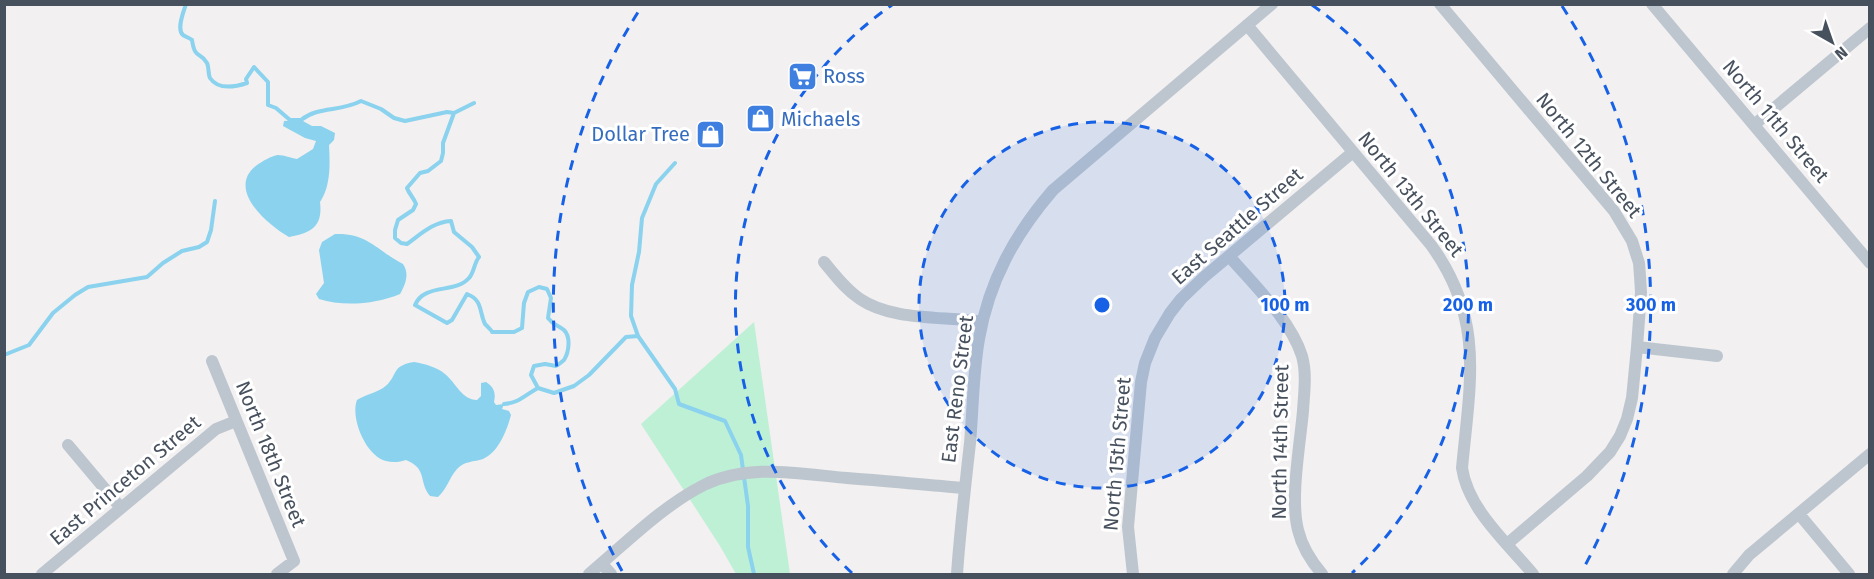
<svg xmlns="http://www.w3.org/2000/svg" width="1874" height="579" font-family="'Fira Sans',sans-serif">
<rect width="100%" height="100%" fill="#f2f0f0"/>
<path fill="#bef0d5" d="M754,322L790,574H736L720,546L641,424Z"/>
<path fill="#8ad2ee" d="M301,120L312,126H321L335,133L334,140L329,145C330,163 331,186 320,202C323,227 311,233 289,237C268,225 225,189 257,165C263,161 271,156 278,155C284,155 291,158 297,159L313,149L316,141L305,138L283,126L284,121Z
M335,234C368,233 376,250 403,264C410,274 405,285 400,294C376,304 344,307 319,299L316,294L324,283L319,250L322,242Z
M414,362C425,364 437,367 445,374C456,383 462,400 477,400L481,396V383L486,382C494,387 496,393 494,402L496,405L504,404L502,409L509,411L511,415C507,430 499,452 483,459C474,462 464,461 457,469C449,478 447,489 438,497L430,496C418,481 428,469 406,460C400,462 393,463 386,461C366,456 350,418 357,400C365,395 375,393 383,388C399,377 389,366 414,362Z"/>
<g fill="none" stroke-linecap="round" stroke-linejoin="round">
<path stroke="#8ad2ee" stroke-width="4" d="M186,4C184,11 176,29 183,35C186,37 190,38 192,40C195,60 200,51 207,63C209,67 208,74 210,78C218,90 235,87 247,83L246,79L254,67L268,82V105L276,108L290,120H301C318,106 340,112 361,101L381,109L394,118L405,121L447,112L454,113L443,143V153L441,161L428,171L420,173L407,188C409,194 414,198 416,204L413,210L398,220L395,230V238L401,243L407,244C421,234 433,222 451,221L454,232L472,247L479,257C474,263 474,273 469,278C455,294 424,283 415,305L447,323L452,320L467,294C483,300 479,312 485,324C486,325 492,331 492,332H514L522,328L524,303L528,292L539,287L547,289L551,298L548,318C554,326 558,325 564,330C571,337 569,352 564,360C564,360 557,366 556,366L545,364L534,366L531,375L538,388L554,393L574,386L589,375L626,337L638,336L675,389L679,404L725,421L741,455L748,506V547L754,574
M454,113L474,103
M638,336L631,316L632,285L639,252L642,218L656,184L675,163
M4,355L29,345L53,313L75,295L88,287L147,277L163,263L182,251L199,247L207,242L211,230L215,201
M504,404C519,403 525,395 538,388"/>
<path stroke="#bdc6cf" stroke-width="12" d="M1440,4L1614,211L1632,241L1639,263L1640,276L1641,292L1637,347L1632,398L1627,419L1620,436L1610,452L1587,476L1507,544
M1652,4L1870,263
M1247,25L1431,245C1485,319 1470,382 1462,468C1468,509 1507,543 1533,574
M1754,125L1870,28
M1229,256C1254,285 1290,319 1302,356C1307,374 1304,393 1303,411C1300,445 1290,498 1298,530C1302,547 1311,561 1322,574
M824,262C835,275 845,289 860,299C892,321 944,316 982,322
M1637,347L1717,356
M212,361L294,561L277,574
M68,445L121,508
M1799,514L1849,574
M602,564L611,574
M42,574L216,429L236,421
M589,574C624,545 662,506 704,485C748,463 800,474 847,478C887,481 926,485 965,488
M957,574C960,531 965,487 970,443C973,409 973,373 979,339C989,281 1015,234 1053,190L1272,4
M1133,574L1128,527L1141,382L1145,363L1155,338L1170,313L1181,299L1204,277L1353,152
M1733,574L1749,555L1870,454"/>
</g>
<circle cx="1102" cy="305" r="183" fill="#1661e6" fill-opacity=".12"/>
<g fill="none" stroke="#1661e6" stroke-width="3" stroke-dasharray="10 8">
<circle cx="1102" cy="305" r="183"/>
<path d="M852 573A366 366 0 0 1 892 5M1312 5A366 366 0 0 1 1352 573"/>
<path d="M622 571A549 549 0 0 1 642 6M1562 6A549 549 0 0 1 1582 571"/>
</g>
<defs>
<symbol id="supermarket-square" viewBox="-11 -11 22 22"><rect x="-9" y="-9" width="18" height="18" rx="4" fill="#3f7fe0" stroke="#fff"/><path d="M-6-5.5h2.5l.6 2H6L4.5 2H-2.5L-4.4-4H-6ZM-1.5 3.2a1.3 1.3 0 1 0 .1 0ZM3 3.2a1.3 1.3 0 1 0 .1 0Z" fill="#fff"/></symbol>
<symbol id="shop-square" viewBox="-11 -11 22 22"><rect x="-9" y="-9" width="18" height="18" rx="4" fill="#3f7fe0" stroke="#fff"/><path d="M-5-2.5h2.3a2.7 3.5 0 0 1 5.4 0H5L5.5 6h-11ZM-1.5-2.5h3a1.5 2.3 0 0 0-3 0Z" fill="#fff"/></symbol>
</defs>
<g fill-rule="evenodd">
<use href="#supermarket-square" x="786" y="60" width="33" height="33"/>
<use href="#shop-square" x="744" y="102" width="33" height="33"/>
<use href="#shop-square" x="694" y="118" width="33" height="33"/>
</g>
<g text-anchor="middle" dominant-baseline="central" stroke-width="6" stroke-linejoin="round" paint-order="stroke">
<g font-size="20" fill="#366cbe" stroke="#fff" text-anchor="start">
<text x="823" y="76">Ross</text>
<text x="781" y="119">Michaels</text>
<text x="690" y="134" text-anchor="end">Dollar Tree</text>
</g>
<g font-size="20" fill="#47515e" stroke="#fff">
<text transform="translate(1776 121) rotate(50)">North 11th Street</text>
<text transform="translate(1589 155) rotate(51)">North 12th Street</text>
<text transform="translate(1411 194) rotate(51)">North 13th Street</text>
<text transform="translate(1237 226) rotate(-41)">East Seattle Street</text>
<text transform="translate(957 389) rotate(-83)">East Reno Street</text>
<text transform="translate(1280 442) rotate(-89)">North 14th Street</text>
<text transform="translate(271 454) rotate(68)">North 18th Street</text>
<text transform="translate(1117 454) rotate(-85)">North 15th Street</text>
<text transform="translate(125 480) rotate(-40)">East Princeton Street</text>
</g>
</g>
<circle cx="1102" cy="305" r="9" fill="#1661e6" stroke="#fff" stroke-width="3"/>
<g font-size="18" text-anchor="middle" font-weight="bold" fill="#1661e6" stroke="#fff" stroke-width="6" stroke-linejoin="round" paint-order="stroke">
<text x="1285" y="311">100 m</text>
<text x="1468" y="311">200 m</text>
<text x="1651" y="311">300 m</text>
</g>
<rect width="1874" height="579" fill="none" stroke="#47515e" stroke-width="12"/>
<g transform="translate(1832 42) rotate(140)" stroke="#ffffff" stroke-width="4.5" paint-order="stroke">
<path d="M0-4.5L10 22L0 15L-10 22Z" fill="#47515e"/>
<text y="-9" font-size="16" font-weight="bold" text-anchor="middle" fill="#47515e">N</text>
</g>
</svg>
